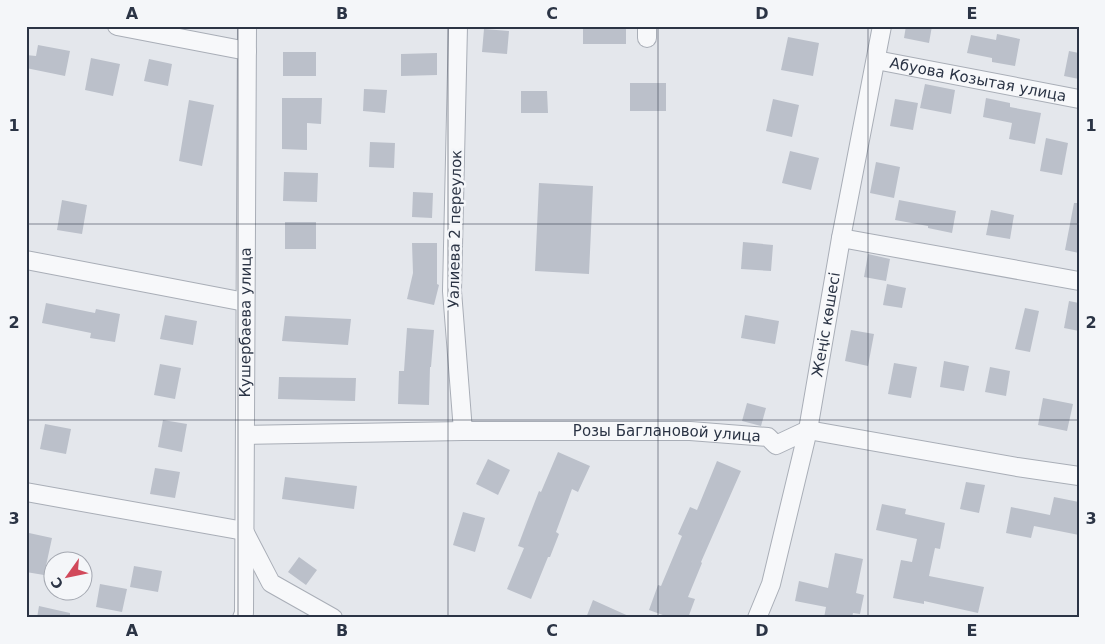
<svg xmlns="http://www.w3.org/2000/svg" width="1105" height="644" font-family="'DejaVu Sans',sans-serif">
<rect width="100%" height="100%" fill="#e4e7ec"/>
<path fill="#bbc0ca" d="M906,26H932L929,43L904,38Z
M484,29L509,31L507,54L482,52Z
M583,29H626V44H583Z
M997,34L1020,39L1015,66L992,62V58L967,53L971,35L996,40Z
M788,37L819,43L813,76L781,70Z
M38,45L70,51L65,76L26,68V55L36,56Z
M1069,51L1079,53V79L1064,76Z
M283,52H316V76H283Z
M437,53V75L401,76V54Z
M91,58L120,64L113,96L85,90Z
M149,59L172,64L168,86L144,81Z
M630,83H666V111H630Z
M925,84L955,90L951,114L920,108Z
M364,89L387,90L385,113L363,111Z
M521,91H547L548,113H521Z
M282,98H322L321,124L307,123V150L282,149Z
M986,98L1010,103V107L1041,113L1035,144L1009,139L1012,123L983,117Z
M773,99L799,105L792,137L766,131Z
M895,99L918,103L913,130L890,126Z
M189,100L214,105L202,166L179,161Z
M1046,138L1068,143L1062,175L1040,171Z
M370,142L395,143L394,168L369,167Z
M790,151L819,158L811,190L782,183Z
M876,162L900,167L894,198L870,193Z
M284,172L318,173L317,202L283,201Z
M539,183L593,186L589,274L535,271Z
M413,192L433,193L432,218L412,217Z
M62,200L87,205L82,234L57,230Z
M899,200L956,211L952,233L928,228V226L895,220Z
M1074,203H1079V253L1065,250Z
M991,210L1014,215L1010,239L986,235Z
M285,222H316V249H285Z
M743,242L773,245L771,271L741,269Z
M412,243H437V284L439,285L434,305L407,299L413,273Z
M868,254L890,259L886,281L864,277Z
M887,284L906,288L902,308L883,305Z
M1069,301L1079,303V331L1064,328Z
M46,303L95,313L96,309L120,314L115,342L90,338L91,333L42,323Z
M1025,308L1039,311L1030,352L1015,349Z
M165,315L197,321L193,345L160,339Z
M745,315L779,321L775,344L741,338Z
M285,316L351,319L348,345L282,341Z
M407,328L434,330L431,367H430L429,405L398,404L399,371H404Z
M851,330L874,334L868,366L845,361Z
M944,361L969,366L964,391L940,387Z
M894,363L917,367L911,398L888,394Z
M160,364L181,368L175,399L154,395Z
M990,367L1010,371L1006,396L985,392Z
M279,377L356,378L355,401L278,399Z
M1043,398L1073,404L1067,431L1038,425Z
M747,403L766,408L761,426L742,421Z
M163,420L187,424L182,452L158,447Z
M45,424L71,429L66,454L40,449Z
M558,452L590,466L578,492L572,489L556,532L559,534L550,557H548L531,599L507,589L524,548L518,546L527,522L539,491L541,492Z
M488,459L510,470L498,495L476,484Z
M717,461L741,471L701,562L702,563L688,597L695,599L688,618H671L649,610L658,585L661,586L682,536L678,534L690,507L697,510Z
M155,468L180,472L175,498L150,494Z
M285,477L357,486L354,509L282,499Z
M966,482L985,485L979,513L960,509Z
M1054,497L1079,502V535L1034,526L1031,538L1006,533L1011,507L1050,515Z
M882,504L906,509L905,514L945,523L940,549L935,548L929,576L984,587L978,613L924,601V604L893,598L901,560L912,562L917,539L876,530Z
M463,512L485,518L475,552L453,545Z
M29,533L52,538L44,575L26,572V548Z
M835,553L863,559L856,593L864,595L860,614L853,613L852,618H824L826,607L795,601L799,581L828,588Z
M299,557L317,570L306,585L288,572Z
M134,566L162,571L158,592L130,587Z
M100,584L127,589L122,612L96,607Z
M593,600L633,618H586Z
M39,606L70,613V618H37Z"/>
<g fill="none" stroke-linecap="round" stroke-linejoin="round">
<defs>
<g id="minor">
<path d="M117,26L247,51"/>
<path d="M458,26L452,291L463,431"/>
<path d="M647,38V26"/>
<path id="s1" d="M876,60L1079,99"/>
<path d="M841,238L1079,281"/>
<path d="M26,260L245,302"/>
<path id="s2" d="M245,435L463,431H690L768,437L776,445L808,430L1017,467L1079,476"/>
<path d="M26,492L244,531L271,583L333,618"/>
<path id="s3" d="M242,618L244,613L247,26"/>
<path id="s4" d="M757,618L771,584L808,430L841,238L882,26"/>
</g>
</defs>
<use href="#minor" stroke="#a9aeb7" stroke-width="20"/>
<use href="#minor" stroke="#f7f8fa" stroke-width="18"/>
</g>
<path fill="none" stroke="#2b3445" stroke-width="1" stroke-opacity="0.55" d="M238,26V618M448,26V618M658,26V618M868,26V618M26,224H1079M26,420H1079"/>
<g text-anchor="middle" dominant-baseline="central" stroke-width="5" stroke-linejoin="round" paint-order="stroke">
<g font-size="15" fill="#2b3445" stroke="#f4f6f9">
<text stroke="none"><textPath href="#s1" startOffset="104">Абуова Козытая улица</textPath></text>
<text transform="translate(455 229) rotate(-89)">Уалиева 2 переулок</text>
<text stroke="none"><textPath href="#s3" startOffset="296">Кушербаева улица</textPath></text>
<text stroke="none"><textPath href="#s4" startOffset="302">Жеңіс көшесі</textPath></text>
<text stroke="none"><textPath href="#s2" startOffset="422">Розы Баглановой улица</textPath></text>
</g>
</g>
<rect width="1105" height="644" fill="none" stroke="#f4f6f9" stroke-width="55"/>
<g transform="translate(68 576) rotate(237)"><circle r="24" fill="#f4f6f9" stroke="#a4a8b1"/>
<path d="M0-4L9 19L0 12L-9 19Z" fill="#d1495b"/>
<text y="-8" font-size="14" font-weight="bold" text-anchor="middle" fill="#2b3445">С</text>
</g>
<rect x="28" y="28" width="1050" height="588" fill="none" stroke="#2b3445" stroke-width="2"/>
<g font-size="16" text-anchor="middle" font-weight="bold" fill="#2b3445">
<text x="132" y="19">A</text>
<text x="342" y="19">B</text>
<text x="552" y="19">C</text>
<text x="762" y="19">D</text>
<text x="972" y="19">E</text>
<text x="14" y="131">1</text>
<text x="1091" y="131">1</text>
<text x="14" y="328">2</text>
<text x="1091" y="328">2</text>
<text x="14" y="524">3</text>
<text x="1091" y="524">3</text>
<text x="132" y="636">A</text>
<text x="342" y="636">B</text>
<text x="552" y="636">C</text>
<text x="762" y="636">D</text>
<text x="972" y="636">E</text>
</g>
</svg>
